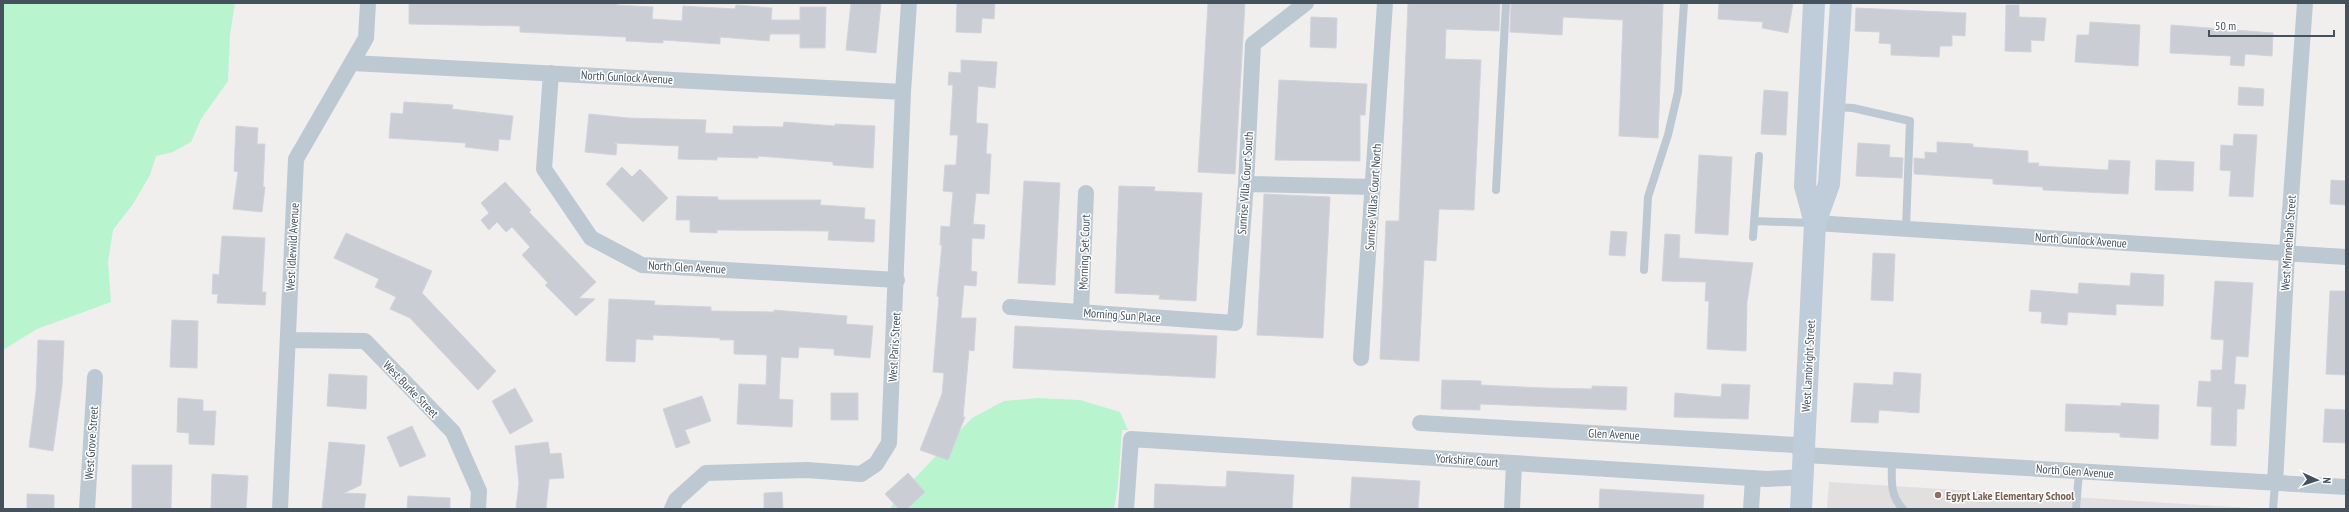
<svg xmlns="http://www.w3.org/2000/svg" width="2349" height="512" font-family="'PT Sans Narrow',sans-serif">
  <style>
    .education { fill: #e2dfe0 }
    .green { fill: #b8f4cd }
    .building { fill: #cacdd4; stroke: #d2d4db }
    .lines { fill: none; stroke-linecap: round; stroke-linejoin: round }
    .lane { stroke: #bdc9d2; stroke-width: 8 }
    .street { stroke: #bdc9d2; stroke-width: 16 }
    .secondary { stroke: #bfccd9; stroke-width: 22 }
    .education-dot { fill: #8d6e63; stroke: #fff; stroke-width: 1.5 }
    .labels { text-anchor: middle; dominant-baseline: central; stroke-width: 3; stroke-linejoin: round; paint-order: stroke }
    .street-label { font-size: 12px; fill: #44525e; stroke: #fff }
    .education-label { font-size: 12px; font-weight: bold; fill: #785e54; stroke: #fff; text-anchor: start }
  </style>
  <rect width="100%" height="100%" fill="#f1eeee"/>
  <path class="education" d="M1829 482 2265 509H1827Z"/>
  <path class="green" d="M3 3H235L230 35 228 81 201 119 191 142 173 152 156 156 150 175 133 204 113 230 108 262 111 302 37 329 3 350Z
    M1038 398 1080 400 1120 412 1128 430H1122L1118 484 1114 509H890L897 497 972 418 1004 401Z"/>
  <path class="building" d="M409 3H617V5L653 7 652 19 682 21 683 6 735 9 736 5 772 8 771 20H800V7H826L825 48H800V34H770L769 41 720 37V44L663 40V43L626 41V37L520 32V26L409 24Z
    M851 3H881L876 53 846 50Z
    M957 3H995L994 19 982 18 981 33 956 32Z
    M1208 3H1245L1235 174 1198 172Z
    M1408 3H1500L1499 31 1446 29 1445 59 1481 60 1474 210 1439 209 1436 261 1424 260 1419 361 1380 359 1386 221H1399Z
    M1511 3 1663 4 1658 138 1619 136 1623 20 1563 17 1562 35 1510 32Z
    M1719 3H1793L1788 33 1762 28 1763 22 1718 19Z
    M2006 5H2019V17L2046 18 2044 41 2031 40V52L2005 51Z
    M1856 8 1966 13 1965 36 1952 35V46H1940L1939 57 1891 55V44L1879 43 1880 32 1855 31Z
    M1311 17 1337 18 1336 48 1310 47Z
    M2090 22 2140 25 2138 66 2075 62 2077 35H2089Z
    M2171 25 2273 33 2272 56 2245 54 2244 66 2230 65 2231 56 2170 53Z
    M961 60 997 62 995 88 978 86 976 123 988 124 986 154H991L989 194 976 193 973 224 985 225 984 239 972 238 971 271 977 272 976 286 964 285 961 318H976L974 351 969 350 963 417H965L948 460 920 450 942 394 944 373 933 372 939 297 937 296 942 245H940L941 226 950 227 953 192 943 191 945 165H956L958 135H950L953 85H948L949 72 961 73Z
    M1279 80 1367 84 1365 115H1360V161L1275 160Z
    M2239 87 2264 89 2263 106 2238 105Z
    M1764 90 1788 92 1786 135 1761 134Z
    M404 102 453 105 452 109 513 116 510 140 499 139 498 151 465 147 466 143 389 138 391 113 403 114Z
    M589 114 628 118 706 120 705 133 733 134V126L783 127 784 122 835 126V124L875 126 873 168 833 165V162L758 156V158L717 157V160L678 159 679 146 614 143 617 145 616 155 585 152Z
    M236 126 258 128 257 144H265L263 187H265L262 212 233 209 238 172 234 171Z
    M2234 134 2257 135 2253 197 2229 196 2231 171 2220 170 2221 145 2233 146Z
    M1937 142 1973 144V147L2028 151V163H2039L2038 166 2108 170 2109 160 2130 161 2128 194 2043 190V187L1993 184V179L1914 174V158L1925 159V152L1937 153Z
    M1858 143 1890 145 1889 157 1903 158 1902 178 1856 176Z
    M1699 155 1732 157 1728 235 1695 233Z
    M2156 160 2194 162 2193 191 2155 190Z
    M622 167 632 177 640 169 668 198 643 222 606 184Z
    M2331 180 2346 181V205L2330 204Z
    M1024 181 1060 183 1055 285 1018 283Z
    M505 182 531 210 529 212 596 282 579 298 595 299 576 316 545 285 548 283 522 255 530 247 512 227 506 232 497 222 489 230 481 220 489 213 481 203Z
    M1119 186 1155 187 1154 191 1202 193 1196 301 1159 299 1160 295 1115 293Z
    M1264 194 1330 197 1323 338 1257 335Z
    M677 196 718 197V200H821L820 205 865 208 864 219 875 220 874 242 828 240 829 231 717 230V233L690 232V220H676Z
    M1611 231 1627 232 1625 256 1609 255Z
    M346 233 432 271 422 293 496 371 478 390 410 318 390 309 396 297 375 287 379 279 334 258Z
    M1665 234 1680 235 1679 258 1753 263 1747 302 1746 351 1707 349 1709 301H1705L1706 282 1662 281Z
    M222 236 265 238 262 292H266L265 305 217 303 218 294H212L213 274 219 275Z
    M1873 253 1895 254 1893 301 1871 300Z
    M2131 273 2164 275 2163 306 2116 304V315L2068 312 2067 325 2041 323 2042 312 2029 311 2031 290 2078 294 2079 283 2130 286Z
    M2215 281 2253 283 2248 357 2236 356 2234 384 2246 385 2244 409H2237L2236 446 2211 445 2212 407 2197 406 2199 381 2211 382V370H2222L2224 340 2211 339Z
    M2330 291H2346V375L2326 374Z
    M609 299 655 301 654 305 711 307V311L774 312V310L847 316 846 324 873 326 870 358 834 355V349L799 347 798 358 781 357 779 399 793 400 792 427 737 424 739 384 766 385 767 355 734 354V340H720V338L653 335V340L636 339 635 362 606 361Z
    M172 320 198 321 197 368 170 367Z
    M1015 326 1217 336 1215 378 1013 368Z
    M38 340 64 341 62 386 53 451 29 447 36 392Z
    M1894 372 1921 374 1919 413 1879 410 1878 423 1851 422 1854 383 1893 385Z
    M329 374 367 376 366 409 327 406Z
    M1442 380 1481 381V385L1544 388 1592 389V386L1627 387 1626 410 1480 404V410L1441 409Z
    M1722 384 1750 385 1748 419 1674 417 1675 393 1721 397Z
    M515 388 533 421 510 434 492 401Z
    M831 393H858V420H831Z
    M702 396 711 421 685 430 690 443 676 448 663 409Z
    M178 398 203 400V411H216L214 445 189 444V433L177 432Z
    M2121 403 2159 405 2158 439 2120 437V433L2065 431 2066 404 2121 406Z
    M2325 409 2346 410V443L2323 442Z
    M412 426 426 456 400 467 387 437Z
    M329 442 365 445 361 485 344 493 366 494 364 509H322Z
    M548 442 550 454 561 453 564 478 549 479 546 509H516L519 483 515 446Z
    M132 465H172L171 509H132Z
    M1227 471 1294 475 1292 509H1154L1155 484 1226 487Z
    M908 473 925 492 907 509H899L885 494Z
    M212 474 248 476 246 509H211Z
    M1352 477 1420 481 1418 509H1350Z
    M1600 489 1704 495 1703 509H1599Z
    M782 492 783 509H764V493Z
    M27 494 54 495V509H27Z
    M408 496 450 498V509H407Z"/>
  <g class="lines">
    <path class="lane" d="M1834 107 1853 108 1910 121 1906 228
      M1496 190 1506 3
      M1754 221 1813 223
      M1753 237 1759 156
      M1644 270 1648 197 1668 135 1678 92 1684 3
      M1892 460C1892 479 1889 495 1903 509
      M2076 509 2079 472
      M2273 509 2275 484"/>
    <path class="street" d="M352 63 903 92
      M551 73 544 169 591 238 642 265 897 280
      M1246 184 1373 187
      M1815 223 2346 257
      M1010 307 1235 323 1246 184 1253 44 1306 3
      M1081 312 1086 193
      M288 340 365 341 453 432 479 491 478 509
      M1361 358 1385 3
      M1420 423 1795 445 1805 455 2346 487
      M2275 484 2287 253 2305 3
      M87 509 95 377
      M280 509 296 159 366 38 368 3
      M672 509 676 500 706 473 807 470 861 474 876 464 889 443 903 92 909 3
      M1126 509 1131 439 1767 479 1803 477
      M1512 509 1514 463
      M1751 509 1753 478"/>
    <path class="secondary" d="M1814 3 1805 186 1815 223
      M1801 509 1815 223 1829 184 1841 3"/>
  </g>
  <circle class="education-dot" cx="1938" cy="495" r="4"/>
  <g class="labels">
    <g class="street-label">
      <text transform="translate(627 77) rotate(3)">North Gunlock Avenue</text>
      <text transform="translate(1245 183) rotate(-86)">Sunrise Villa Court South</text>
      <text transform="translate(1373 197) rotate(-86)">Sunrise Villas Court North</text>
      <text transform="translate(2081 240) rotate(4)">North Gunlock Avenue</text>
      <text transform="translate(2288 243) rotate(-86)">West Minnehaha Street</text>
      <text transform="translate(292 247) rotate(-87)">West Idlewild Avenue</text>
      <text transform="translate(1084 252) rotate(-88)">Morning Set Court</text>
      <text transform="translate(687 267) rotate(3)">North Glen Avenue</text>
      <text transform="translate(1122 315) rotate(4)">Morning Sun Place</text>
      <text transform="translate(894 347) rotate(-87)">West Paris Street</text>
      <text transform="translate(1808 366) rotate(-87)">West Lambright Street</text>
      <text transform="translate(411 389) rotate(46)">West Burke Street</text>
      <text transform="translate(1614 434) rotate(3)">Glen Avenue</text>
      <text transform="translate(91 443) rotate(-86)">West Grove Street</text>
      <text transform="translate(1467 460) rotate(4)">Yorkshire Court</text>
      <text transform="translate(2075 471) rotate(4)">North Glen Avenue</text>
    </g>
    <g class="education-label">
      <text x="1946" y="495">Egypt Lake Elementary School</text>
    </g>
  </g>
  <rect width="2349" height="512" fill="none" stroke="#44525e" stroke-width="8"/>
  <g transform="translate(2317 480) rotate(93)" stroke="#ffffff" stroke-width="3" paint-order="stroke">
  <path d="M0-3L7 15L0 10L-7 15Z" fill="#44525e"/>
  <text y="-6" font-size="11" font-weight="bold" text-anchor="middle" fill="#44525e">N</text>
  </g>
  <path d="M2209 30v6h125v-6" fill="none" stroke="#44525e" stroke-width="2"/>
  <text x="2215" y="30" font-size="12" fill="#44525e" stroke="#ffffff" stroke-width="3" paint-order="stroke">50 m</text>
</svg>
